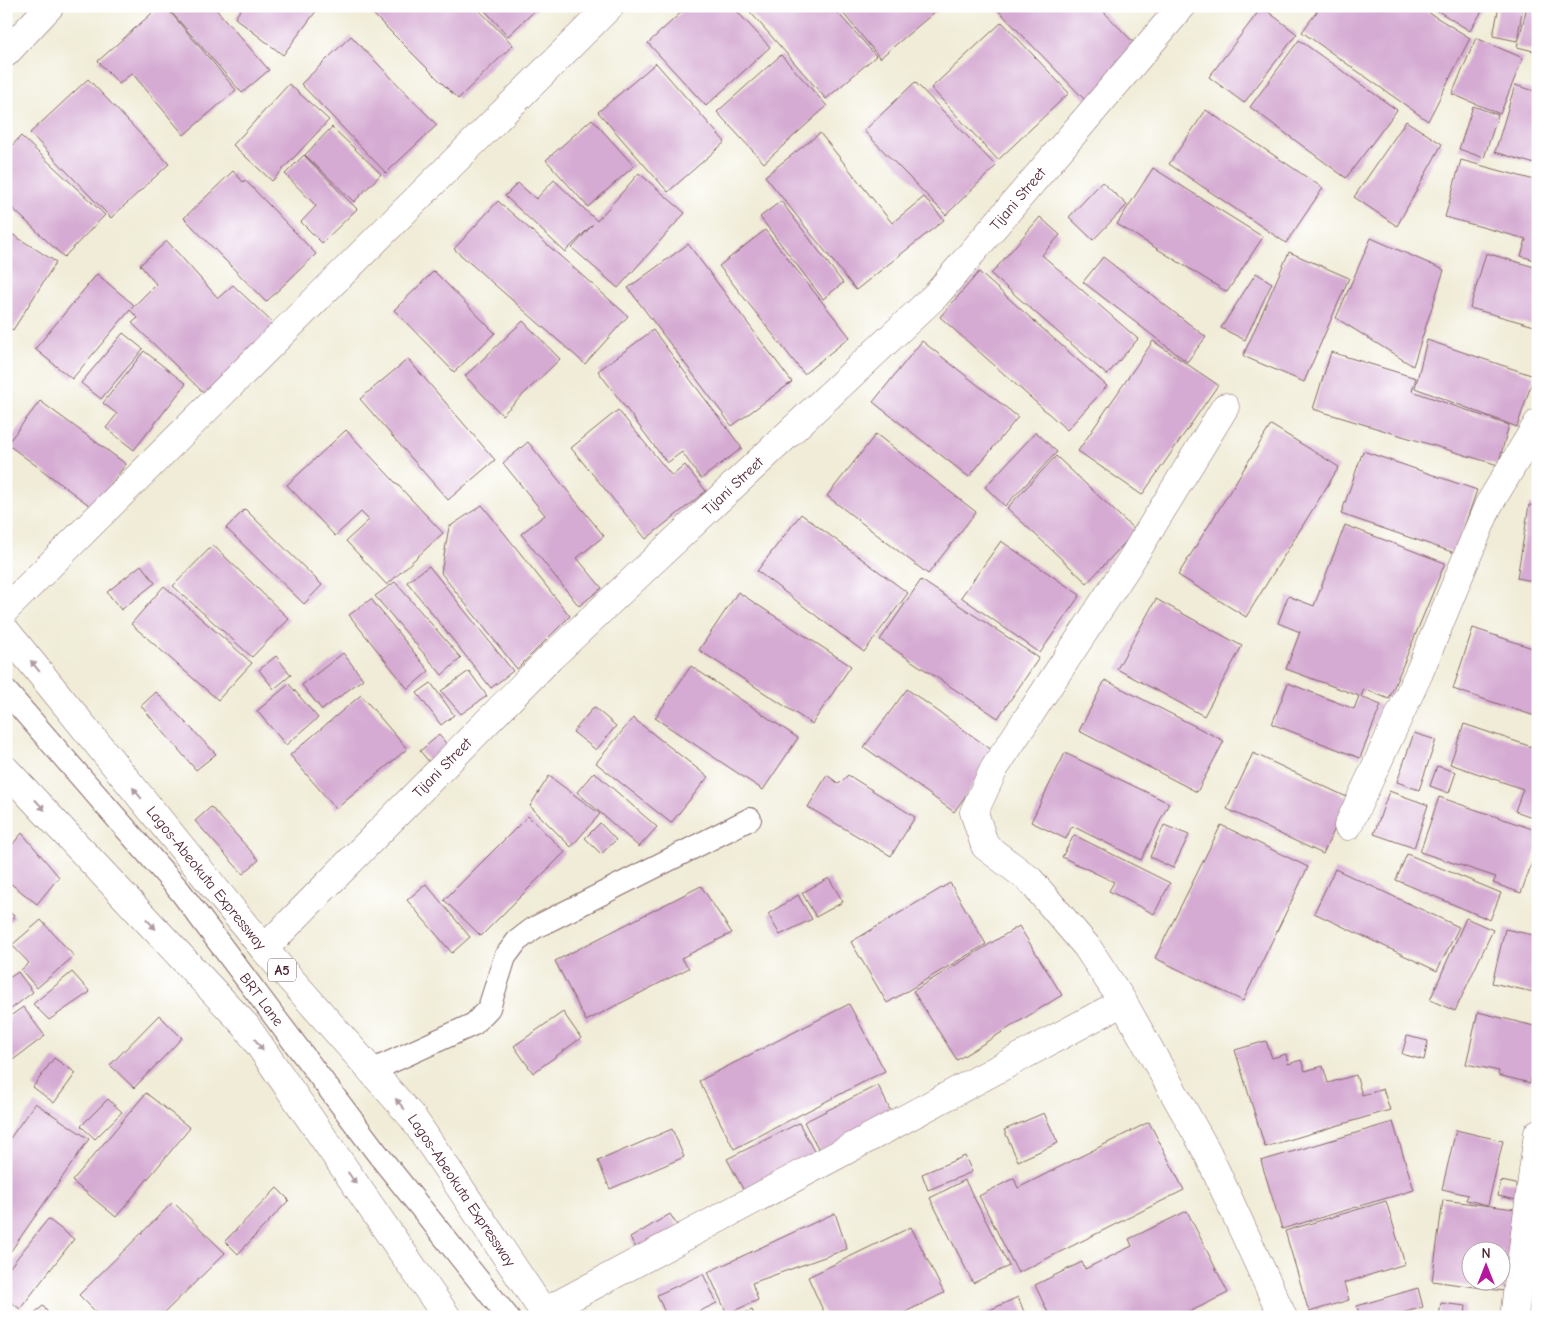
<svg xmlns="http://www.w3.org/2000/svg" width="1544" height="1323" font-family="'Comic Neue',sans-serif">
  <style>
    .building { fill: #d5abd3; fill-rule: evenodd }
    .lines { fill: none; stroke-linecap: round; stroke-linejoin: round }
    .lane-casing { stroke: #846767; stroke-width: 24 }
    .street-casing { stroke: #846767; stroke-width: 29 }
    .highway-casing { stroke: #846767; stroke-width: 29 }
    .lane { stroke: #fff; stroke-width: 22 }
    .street { stroke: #fff; stroke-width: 28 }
    .highway { stroke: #fff; stroke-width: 28 }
    .oneway { fill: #ae9aa0 }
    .labels { text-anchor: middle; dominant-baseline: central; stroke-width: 4.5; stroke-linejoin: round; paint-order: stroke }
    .shield { fill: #fff; stroke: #80626b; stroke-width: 1 }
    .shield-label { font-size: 14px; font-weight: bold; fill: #4a1f2b }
    .street-label { font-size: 15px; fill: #4a1f2b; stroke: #fff }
  </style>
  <rect width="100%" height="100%" fill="#fff"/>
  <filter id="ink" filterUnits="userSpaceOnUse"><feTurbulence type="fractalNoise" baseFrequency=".02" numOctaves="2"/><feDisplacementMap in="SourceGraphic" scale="10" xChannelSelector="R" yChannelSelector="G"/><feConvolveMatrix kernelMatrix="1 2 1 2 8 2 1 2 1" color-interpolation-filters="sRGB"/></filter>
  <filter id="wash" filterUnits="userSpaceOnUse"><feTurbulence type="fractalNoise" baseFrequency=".0096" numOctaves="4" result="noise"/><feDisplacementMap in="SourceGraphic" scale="20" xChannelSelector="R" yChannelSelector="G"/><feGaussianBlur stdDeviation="1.12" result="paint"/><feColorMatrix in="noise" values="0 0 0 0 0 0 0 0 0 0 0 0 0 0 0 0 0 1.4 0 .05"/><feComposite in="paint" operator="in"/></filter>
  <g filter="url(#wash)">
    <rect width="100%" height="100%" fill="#f0ecd7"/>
    <g id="blocks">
      <path class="building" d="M6 6H14L6 16Z
        M160 6H165L236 90 184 135 132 73 119 84 98 61Z
        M166 6H213L269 70 242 93Z
        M243 6H320L283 55 235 18Z
        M365 6H475L513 45 458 99Z
        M481 6H540L508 36Z
        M688 6H732L770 47 706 106 648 43Z
        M745 6H832L876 56 826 99Z
        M837 6H942L880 58Z
        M994 6H1098L1140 49 1087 102Z
        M1321 6H1418L1470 38 1428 121 1302 32Z
        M1430 6H1485L1470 31Z
        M1499 6H1523L1517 41 1493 36Z
        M1527 6H1538V52L1517 47Z
        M1262 7 1297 34 1244 103 1209 77Z
        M1002 22 1069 93 998 160 931 88Z
        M351 36 437 125 386 173 301 84Z
        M1476 38 1523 58 1500 114 1452 94Z
        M1299 40 1397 110 1346 178 1250 107Z
        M781 55 827 106 764 163 717 112Z
        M656 63 725 142 668 192 598 112Z
        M88 79 169 164 111 218 30 133Z
        M915 82 996 166 946 215 864 131Z
        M289 84 329 120 272 181 233 145Z
        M1515 85 1538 92V165L1495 152Z
        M1473 106 1498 115 1484 158 1459 149Z
        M1206 110 1323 188 1286 243 1169 164Z
        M592 119 634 166 588 207 546 160Z
        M1406 121 1442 144 1397 226 1354 197Z
        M332 127 381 174 354 202 305 155Z
        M820 133 892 223 924 197 944 220 856 290 765 176Z
        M21 136 105 215 64 257 6 202V152Z
        M304 155 357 209 322 243 301 222 316 206 285 174Z
        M1461 160 1538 181V261L1521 256 1526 239 1445 217Z
        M1153 168 1263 237 1227 292 1117 224Z
        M233 171 243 182 245 180 316 254 266 302 184 218Z
        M639 173 685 213 618 288 572 248 593 224 565 252 505 196 518 183 536 199 554 180 597 221Z
        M1102 182 1127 205 1093 240 1069 217Z
        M498 201 628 316 585 364 454 249Z
        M781 201 843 283 823 299 760 217Z
        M1040 217 1060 235 1042 255 1138 339 1107 375 991 274Z
        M765 230 850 337 804 374 719 266Z
        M12 234 56 262 13 330 6 326V243Z
        M1371 238 1444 270 1413 366 1336 318Z
        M167 241 218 298 233 285 278 328 210 399 132 323 138 318 130 310 72 379 35 349 97 274 134 305 131 309 156 284 140 265Z
        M688 244 792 382 732 426 628 288Z
        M1289 252 1349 278 1304 382 1243 356Z
        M1486 253 1538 268V327L1470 308Z
        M1103 257 1206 337 1187 362 1083 282Z
        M434 271 495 333 454 372 394 310Z
        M979 272 1107 386 1067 430 940 317Z
        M1256 273 1272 283 1245 340 1221 328Z
        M523 321 560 359 502 415 465 376Z
        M653 330 742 448 701 479 682 452 667 463 598 371Z
        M123 333 143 349 101 399 81 383Z
        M1427 340 1534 376 1517 427 1415 388Z
        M922 341 1018 417 969 477 873 402Z
        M1153 341 1218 385 1142 495 1078 451Z
        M144 351 186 384 134 450 106 428 117 414 103 403Z
        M1331 352 1416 378 1412 391 1509 425 1498 465 1313 409Z
        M408 359 495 460 448 500 360 399Z
        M40 401 126 464 93 508 7 444Z
        M618 410 672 476 685 465 706 491 646 539 571 448Z
        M1271 425 1339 467 1246 617 1178 575Z
        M346 430 443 533 387 585 346 541 369 520 361 512 335 536 287 485Z
        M1036 432 1057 452 1005 506 985 487Z
        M876 434 976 512 928 574 827 496Z
        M528 442 604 536 577 558 602 588 579 606 521 534 545 515 503 463Z
        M1363 451 1477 490 1455 553 1341 514Z
        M1056 456 1136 531 1087 583 1007 508Z
        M482 505 570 616 517 669 441 573 449 527Z
        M1529 505 1538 506V582L1517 578Z
        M245 509 322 585 304 604 226 528Z
        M801 514 908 593 864 652 757 571Z
        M1345 525 1445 563 1389 699 1364 689 1361 697 1381 705 1360 758 1272 724 1288 683 1354 709 1359 696 1286 669 1300 632 1278 623 1288 596 1314 606Z
        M1001 541 1080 595 1040 653 961 597Z
        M213 545 289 619 252 657 173 586Z
        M141 565 155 583 121 610 107 592Z
        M429 566 513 671 491 688 407 582Z
        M921 580 1039 658 998 718 880 640Z
        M395 582 461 658 442 675 375 596Z
        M164 586 252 663 218 700 131 624Z
        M738 592 851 666 812 724 699 650Z
        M371 599 429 671 408 689 349 615Z
        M1156 599 1242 646 1204 716 1117 669Z
        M1473 628 1538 650V717L1453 689Z
        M343 653 363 679 322 710 302 685Z
        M276 656 291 675 274 689 259 670Z
        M691 666 798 738 763 790 655 718Z
        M469 671 487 696 461 714 441 691Z
        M1105 680 1224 741 1197 792 1079 731Z
        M431 683 454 715 441 725 417 693Z
        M289 684 318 718 286 745 257 711Z
        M907 689 996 753 954 812 864 747Z
        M156 692 216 754 196 770 141 706Z
        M361 695 407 749 336 809 290 755Z
        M594 707 616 726 596 750 573 732Z
        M633 718 708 777 671 823 596 763Z
        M1464 724 1538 749V819L1515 811 1523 789 1450 764Z
        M1414 733 1436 740 1419 790 1397 782Z
        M439 735 450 748 431 764 420 751Z
        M1065 753 1169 803 1141 860 1072 826 1066 839 1031 822Z
        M1253 753 1349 798 1323 854 1227 809Z
        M1437 766 1456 772 1449 793 1430 786Z
        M594 772 657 827 639 847 577 792Z
        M827 775 839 784 848 775 915 817 891 856 808 807Z
        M549 776 600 814 571 847 530 806Z
        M1389 791 1428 805 1414 848 1374 834Z
        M1439 797 1538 831V846L1521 893 1493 883 1496 877 1420 852Z
        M211 807 259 860 243 874 195 821Z
        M528 816 565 852 481 936 444 900Z
        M600 823 616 840 601 854 585 838Z
        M1164 825 1189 835 1173 868 1150 857Z
        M1221 825 1308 867 1243 1001 1155 958Z
        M22 833 59 877 37 904 6 880V852Z
        M1074 835 1170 883 1154 914 1109 891 1114 882 1062 857Z
        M1407 854 1501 893 1490 920 1396 880Z
        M1335 869 1459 927 1437 971 1314 913Z
        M829 878 843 902 816 917 802 893Z
        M950 883 986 944 887 1003 851 942Z
        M426 884 470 937 452 953 407 900Z
        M701 886 732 933 681 958 689 968 586 1021 555 961Z
        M798 895 812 919 780 935 768 914Z
        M6 908 15 917 6 926Z
        M1466 918 1493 930 1455 1011 1430 1000Z
        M41 920 74 956 37 988 21 970 29 963 12 945Z
        M1019 926 1062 995 957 1060 913 991Z
        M1505 929 1538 936V993L1492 983Z
        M18 972 33 992 6 1013V980Z
        M72 972 90 992 49 1020 33 1004Z
        M849 1004 885 1071 734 1149 699 1081Z
        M23 1007 45 1036 6 1065V1019Z
        M563 1012 581 1038 533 1073 514 1046Z
        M1478 1012 1538 1027V1052L1530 1083 1498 1075 1499 1071 1466 1064Z
        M159 1015 182 1038 134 1088 110 1065Z
        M1407 1036 1428 1041 1424 1060 1402 1054Z
        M1266 1041 1272 1058 1286 1054 1288 1064 1301 1060 1305 1071 1323 1066 1328 1083 1356 1075 1362 1095 1383 1089 1390 1110 1265 1147 1235 1050Z
        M54 1058 76 1073 54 1103 33 1087Z
        M878 1085 893 1116 820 1152 804 1122Z
        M146 1093 190 1128 116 1217 72 1181Z
        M108 1099 122 1112 95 1139 81 1126Z
        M35 1103 89 1139 6 1258V1144Z
        M1044 1113 1058 1143 1018 1161 1004 1130Z
        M1149 1122 1184 1190 1018 1273 979 1196 1014 1178 1018 1188Z
        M1393 1122 1414 1190 1282 1229 1261 1161Z
        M799 1123 816 1155 744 1191 727 1159Z
        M672 1129 684 1157 610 1189 598 1161Z
        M1456 1130 1503 1141 1488 1205 1466 1200 1468 1195 1442 1189Z
        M965 1156 972 1172 928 1190 922 1174Z
        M965 1180 1009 1266 973 1283 930 1198Z
        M1501 1181 1521 1185 1517 1200 1498 1196Z
        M277 1188 289 1200 238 1254 225 1241Z
        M1443 1200 1515 1209 1504 1291 1432 1281ZM1472 1250H1502V1280H1472Z
        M1386 1201 1405 1264 1344 1283 1349 1300 1309 1312 1285 1231Z
        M173 1202 225 1253 160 1317H101L79 1295Z
        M1187 1211 1228 1293 1179 1317H1050L1035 1285 1082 1262 1085 1269 1132 1246 1129 1239Z
        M835 1213 847 1249 752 1283 758 1300 727 1314 708 1272Z
        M670 1214 680 1230 640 1254 630 1238Z
        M48 1219 74 1239 20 1309 6 1298V1272Z
        M911 1227 944 1293 895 1317H826L808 1277Z
        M703 1274 717 1303 687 1317H667L657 1295Z
        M1418 1288 1423 1307 1389 1317H1360L1357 1306Z
        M1018 1297 1026 1317H975Z
        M1441 1303 1466 1306 1465 1317H1439Z
        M43 1306 51 1317H29Z
        M752 1310 755 1317H735Z"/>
    </g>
  </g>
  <g filter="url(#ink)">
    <use href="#blocks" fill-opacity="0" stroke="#846767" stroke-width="1"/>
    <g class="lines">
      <defs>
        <g id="lane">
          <path id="s1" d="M6 691 180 891 377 1153 508 1317"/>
          <path d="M371 1071 474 1024 489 1008 505 957 517 941 534 928 750 819"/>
        </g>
        <g id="street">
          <path d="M6 53 50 6"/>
          <path d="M1225 407 1128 565 994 769 974 812 985 846 1030 880 1087 947 1123 1002 1207 1152 1283 1317"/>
          <path d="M6 609 610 6"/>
          <path d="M1348 826 1419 673 1488 506 1538 423"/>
          <path id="s2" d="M264 949 550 658 936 295 1182 6"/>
          <path d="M544 1312 1123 1002"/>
          <path d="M1514 1317 1538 1133"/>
        </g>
        <g id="highway">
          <path id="s3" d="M6 631 264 949 413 1118 547 1317"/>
          <path d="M6 770 246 1026 447 1317"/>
        </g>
      </defs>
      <use href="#lane" class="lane-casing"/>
      <use href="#street" class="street-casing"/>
      <use href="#highway" class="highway-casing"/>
      <use href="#lane" class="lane"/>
      <use href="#street" class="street"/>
      <use href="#highway" class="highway"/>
    </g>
    <defs><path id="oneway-solid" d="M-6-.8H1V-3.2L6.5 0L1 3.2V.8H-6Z" transform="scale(1.25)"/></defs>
    <g class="oneway">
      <use href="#oneway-solid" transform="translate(35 666) rotate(-129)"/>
      <use href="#oneway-solid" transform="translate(137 793) rotate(-129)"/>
      <use href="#oneway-solid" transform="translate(40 805) rotate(47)"/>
      <use href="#oneway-solid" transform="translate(151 924) rotate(47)"/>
      <use href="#oneway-solid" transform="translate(259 1045) rotate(55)"/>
      <use href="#oneway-solid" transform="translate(400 1104) rotate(-131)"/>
      <use href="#oneway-solid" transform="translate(352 1178) rotate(55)"/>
    </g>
  </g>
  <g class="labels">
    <rect class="shield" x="268" y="958.5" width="28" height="23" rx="4"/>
    <g class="shield-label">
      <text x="282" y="970">A5</text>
    </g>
    <g class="street-label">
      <text stroke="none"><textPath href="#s2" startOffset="1064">Tijani Street</textPath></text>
      <text stroke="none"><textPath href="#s2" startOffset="659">Tijani Street</textPath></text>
      <text stroke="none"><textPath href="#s2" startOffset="254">Tijani Street</textPath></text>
      <text stroke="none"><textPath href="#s3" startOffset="318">Lagos-Abeokuta Expressway</textPath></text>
      <text stroke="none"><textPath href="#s1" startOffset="401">BRT Lane</textPath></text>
      <text stroke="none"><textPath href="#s3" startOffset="722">Lagos-Abeokuta Expressway</textPath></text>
    </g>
  </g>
  <rect width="1544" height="1323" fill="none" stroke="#fff" stroke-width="25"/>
  <g transform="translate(1486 1266)"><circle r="24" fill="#ffffff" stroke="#b7a5aa"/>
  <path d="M0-4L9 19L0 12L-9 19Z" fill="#b5179e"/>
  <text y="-8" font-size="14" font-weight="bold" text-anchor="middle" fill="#4a1f2b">N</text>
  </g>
</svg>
